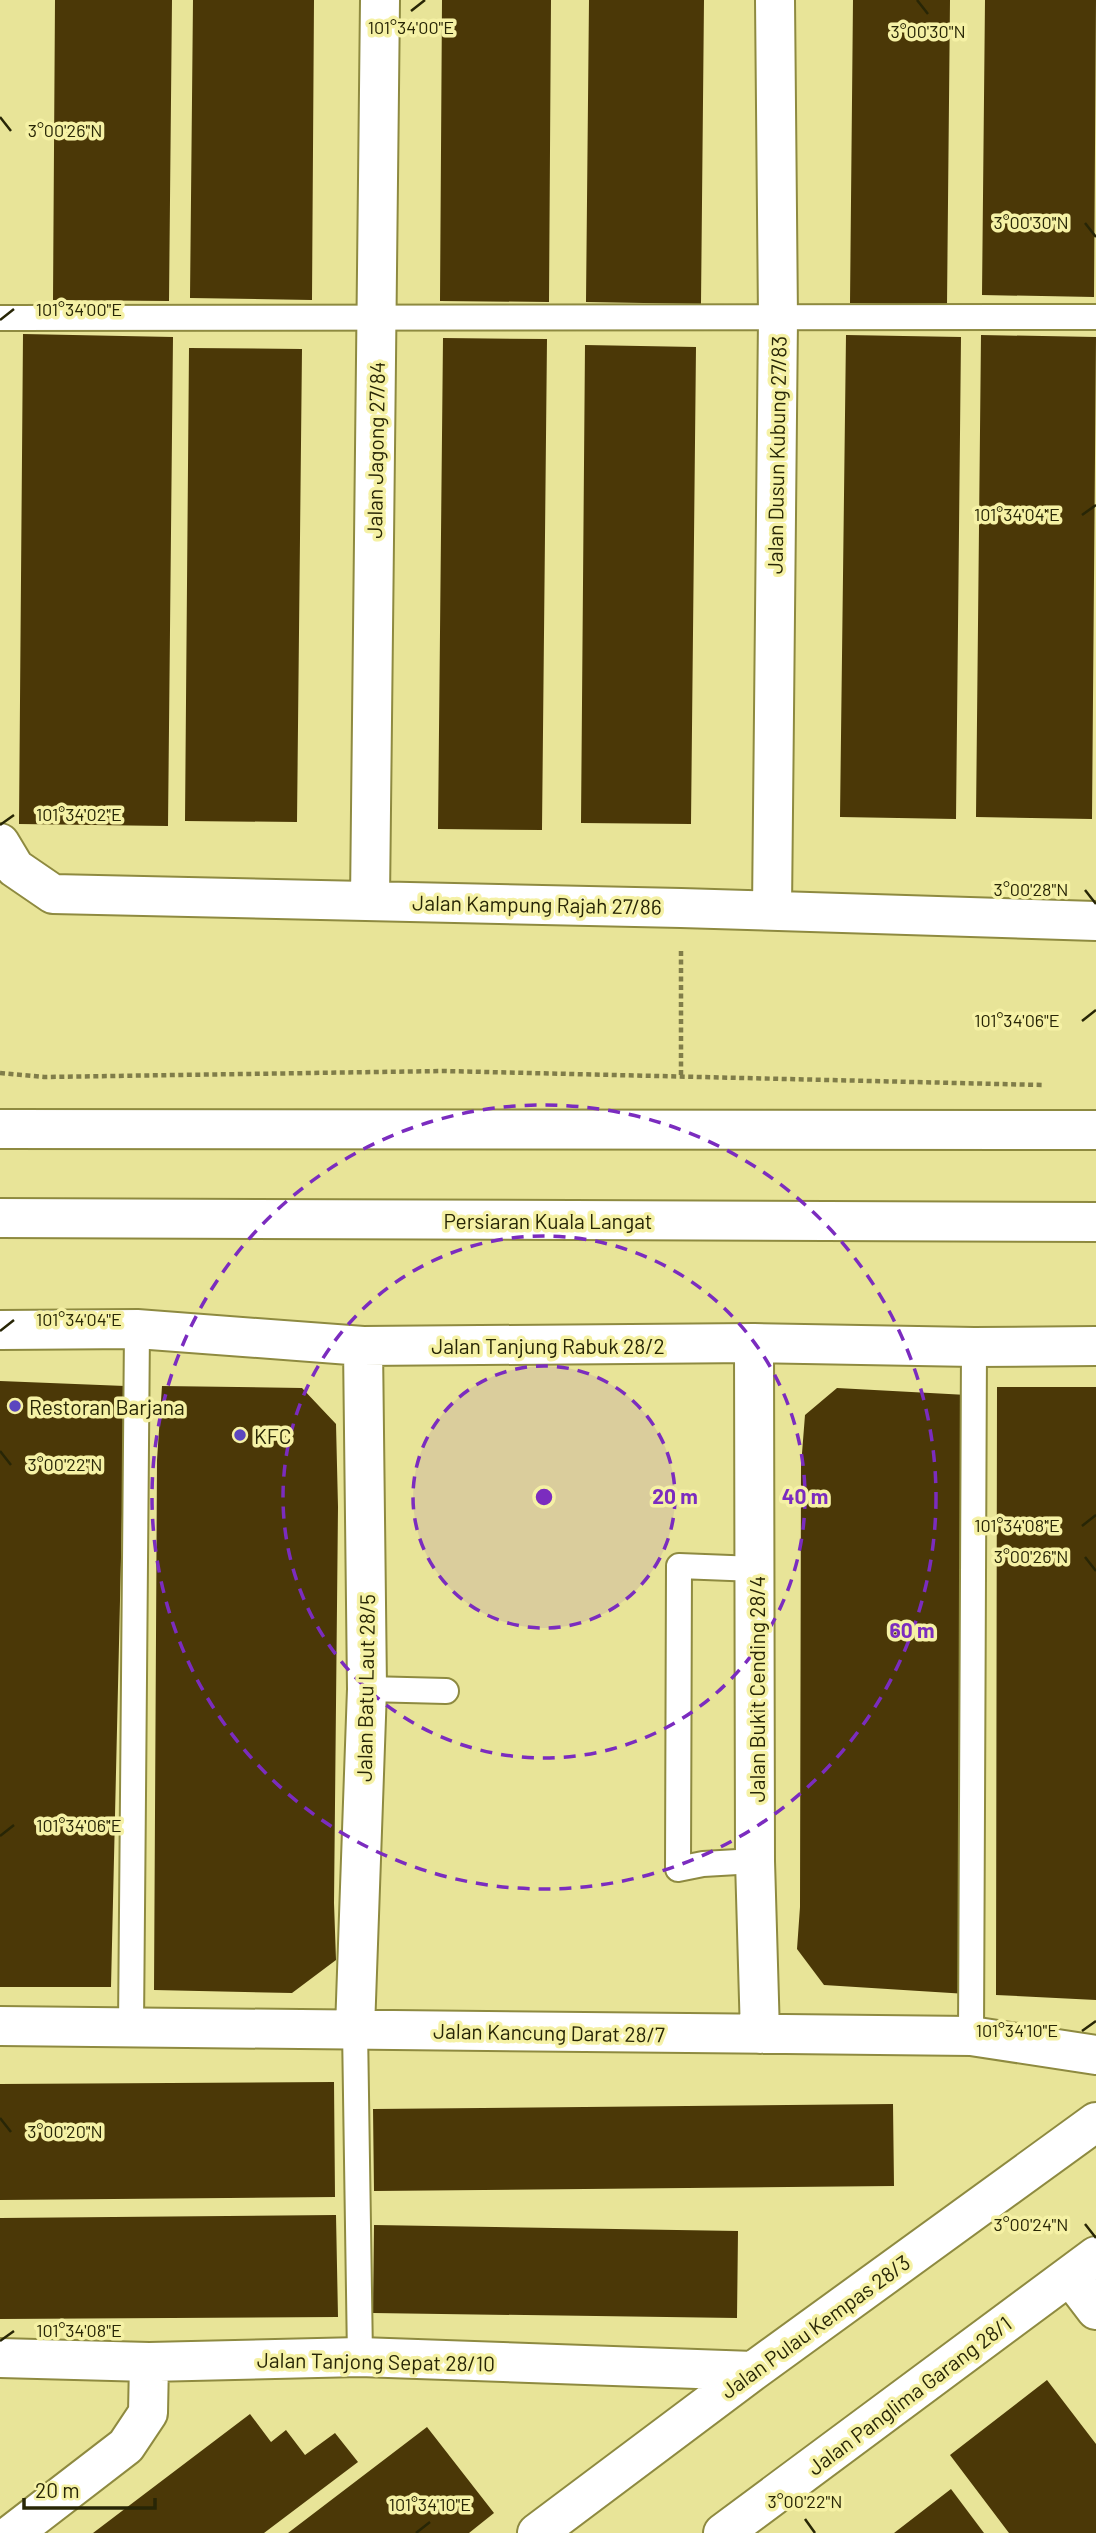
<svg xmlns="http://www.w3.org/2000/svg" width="1096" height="2533" font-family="Barlow,sans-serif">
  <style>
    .building { fill: #4b3807 }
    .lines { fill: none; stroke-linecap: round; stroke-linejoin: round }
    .lane-casing { stroke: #8e8a40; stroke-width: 28 }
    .street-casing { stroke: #8e8a40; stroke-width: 42 }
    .primary-casing { stroke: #8e8a40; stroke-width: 42 }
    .path { stroke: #807d49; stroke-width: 4.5; stroke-dasharray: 5 3.5; stroke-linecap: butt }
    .lane { stroke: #fff; stroke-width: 24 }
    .street { stroke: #fff; stroke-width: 38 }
    .primary { stroke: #fff; stroke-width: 38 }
    .ticks { fill: none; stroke: #282606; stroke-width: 2.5 }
    .ring { fill: none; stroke: #7b2cbf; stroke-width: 3.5; stroke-dasharray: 12 9 }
    .poi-dot { fill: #5b46bf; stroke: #f5f1a5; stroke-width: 2.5 }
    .labels { text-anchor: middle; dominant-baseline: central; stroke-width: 7; stroke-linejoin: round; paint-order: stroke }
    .street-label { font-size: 21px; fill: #282606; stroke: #f5f1a5 }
    .poi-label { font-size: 21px; fill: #282606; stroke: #f5f1a5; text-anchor: start }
    .ticks-label { font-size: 18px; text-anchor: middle; fill: #282606; stroke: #f5f1a5; stroke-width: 7; stroke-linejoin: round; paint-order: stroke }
    .centre { fill: #7b2cbf; stroke: #f5f1a5; stroke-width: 3.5 }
    .ring-label { font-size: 21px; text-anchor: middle; font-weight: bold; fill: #7b2cbf; stroke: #f5f1a5; stroke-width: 7; stroke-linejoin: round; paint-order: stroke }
  </style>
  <rect width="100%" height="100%" fill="#e8e498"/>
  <path class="building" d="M55 0H172L169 301 53 300Z
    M193 0H314L312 300 190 298Z
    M442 0H551L549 302 440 301Z
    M589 0H704L701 304 586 302Z
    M853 0H950L947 305 850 303Z
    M985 0H1096L1094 297 982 295Z
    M23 334 173 337 168 826 19 824Z
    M846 335 961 337 956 819 840 817Z
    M981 335 1096 337 1092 819 976 817Z
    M443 338 547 339 542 830 438 829Z
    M585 345 696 347 691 824 581 823Z
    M189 348 302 349 297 822 185 821Z
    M0 1381 125 1386 111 1987H0Z
    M162 1386 302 1388 336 1424 338 1507 334 1903 336 1960 292 1993 154 1990 157 1460Z
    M997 1387H1096V2000L996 1995Z
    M837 1388 967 1395V1994L824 1985 797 1949 800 1907 801 1466 805 1415Z
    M334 2082 335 2197 0 2200V2084Z
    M893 2104 894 2186 374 2191 373 2109Z
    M336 2215 338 2317 0 2319V2218Z
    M374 2225 738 2231 737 2318 373 2313Z
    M1047 2380 1096 2444V2533H1009L950 2455Z
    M250 2414 271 2442 286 2430 305 2455 335 2433 358 2462 264 2533H93Z
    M427 2427 494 2513 469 2533H288Z
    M951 2489 984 2533H894Z"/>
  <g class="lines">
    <defs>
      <path id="lane" d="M0 318 1096 317
        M367 1689 446 1691
        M755 1861 703 1864 678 1869 679 1566 756 1569
        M131 2027 137 1329
        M355 2029 360 2357
        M971 2036 974 1347"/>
      <path id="street" d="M0 843 15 868 53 894 681 908 1096 921
        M370 900 380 0
        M772 910 778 318 775 0
        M0 1330 137 1329 363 1346 754 1343 974 1347 1096 1346
        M754 1343 755 1861 760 2034
        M0 2026 971 2036 1096 2055
        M355 2029 367 1689 363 1346
        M1070 2276 1096 2310
        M0 2358 149 2362 360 2357 753 2371
        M13 2533 126 2446 148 2413 149 2362
        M537 2533 753 2371 1096 2122
        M723 2533 1096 2256"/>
      <path id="primary" d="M0 1129 1096 1130
        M0 1218 1096 1222"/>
    </defs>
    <use href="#lane" class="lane-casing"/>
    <use href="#street" class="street-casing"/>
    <use href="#primary" class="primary-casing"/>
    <path class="path" d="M0 1073 44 1077 444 1071 1042 1085
      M681 1075V951"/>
    <use href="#lane" class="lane"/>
    <use href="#street" class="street"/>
    <use href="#primary" class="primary"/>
  </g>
  <path class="ticks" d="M917 0 928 14M411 11 425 0M0 117 11 131M1085 223 1096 237M0 320 14 309M1082 515 1096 505M0 825 14 815M1085 890 1096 904M1082 1021 1096 1010M0 1331 14 1320M0 1451 11 1465M1082 1526 1096 1515M1085 1557 1096 1571M0 1836 14 1825M1082 2031 1096 2021M0 2118 11 2132M1085 2224 1096 2238M0 2341 14 2331M805 2519 815 2533M416 2533 430 2522"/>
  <circle cx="544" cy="1497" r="131" fill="#7b2cbf" fill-opacity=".12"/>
  <g class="ring">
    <circle cx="544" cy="1497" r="131"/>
    <circle cx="544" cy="1497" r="261"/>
    <circle cx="544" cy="1497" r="392"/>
  </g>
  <g class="poi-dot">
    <circle cx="15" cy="1406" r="7"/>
    <circle cx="240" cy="1435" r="7"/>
  </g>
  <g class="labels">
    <g class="street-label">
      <text transform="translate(375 450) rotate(-89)">Jalan Jagong 27/84</text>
      <text transform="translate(776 455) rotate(-89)">Jalan Dusun Kubung 27/83</text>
      <text transform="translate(537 904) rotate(1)">Jalan Kampung Rajah 27/86</text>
      <text x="548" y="1220">Persiaran Kuala Langat</text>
      <text x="548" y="1345">Jalan Tanjung Rabuk 28/2</text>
      <text transform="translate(365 1688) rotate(-89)">Jalan Batu Laut 28/5</text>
      <text transform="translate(756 1689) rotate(-90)">Jalan Bukit Cending 28/4</text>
      <text transform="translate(549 2032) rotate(1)">Jalan Kancung Darat 28/7</text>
      <text transform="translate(815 2326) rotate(-36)">Jalan Pulau Kempas 28/3</text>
      <text transform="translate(376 2361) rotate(1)">Jalan Tanjong Sepat 28/10</text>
      <text transform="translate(909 2395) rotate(-37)">Jalan Panglima Garang 28/1</text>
    </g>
    <g class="poi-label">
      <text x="29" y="1406">Restoran Barjana</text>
      <text x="254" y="1435">KFC</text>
    </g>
  </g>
  <g class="ticks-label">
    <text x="411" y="34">101°34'00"E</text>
    <text x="928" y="38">3°00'30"N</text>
    <text x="65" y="137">3°00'26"N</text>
    <text x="1031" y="229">3°00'30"N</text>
    <text x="79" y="316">101°34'00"E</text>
    <text x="1017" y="521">101°34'04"E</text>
    <text x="79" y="821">101°34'02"E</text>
    <text x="1031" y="896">3°00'28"N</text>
    <text x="1017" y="1027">101°34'06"E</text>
    <text x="79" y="1326">101°34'04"E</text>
    <text x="65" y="1471">3°00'22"N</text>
    <text x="1017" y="1532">101°34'08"E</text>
    <text x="1031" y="1563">3°00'26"N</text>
    <text x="79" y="1832">101°34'06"E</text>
    <text x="1017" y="2037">101°34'10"E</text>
    <text x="65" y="2138">3°00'20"N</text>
    <text x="1031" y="2231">3°00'24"N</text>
    <text x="79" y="2337">101°34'08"E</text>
    <text x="805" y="2508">3°00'22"N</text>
    <text x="430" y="2511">101°34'10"E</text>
  </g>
  <circle cx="544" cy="1497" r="10" class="centre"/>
  <g class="ring-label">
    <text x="675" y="1504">20 m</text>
    <text x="805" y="1504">40 m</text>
    <text x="912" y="1638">60 m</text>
  </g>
  <path d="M24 2498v10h131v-10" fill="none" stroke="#282606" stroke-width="3.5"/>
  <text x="35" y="2498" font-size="21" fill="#282606" stroke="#f5f1a5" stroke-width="5" paint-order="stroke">20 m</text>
</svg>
